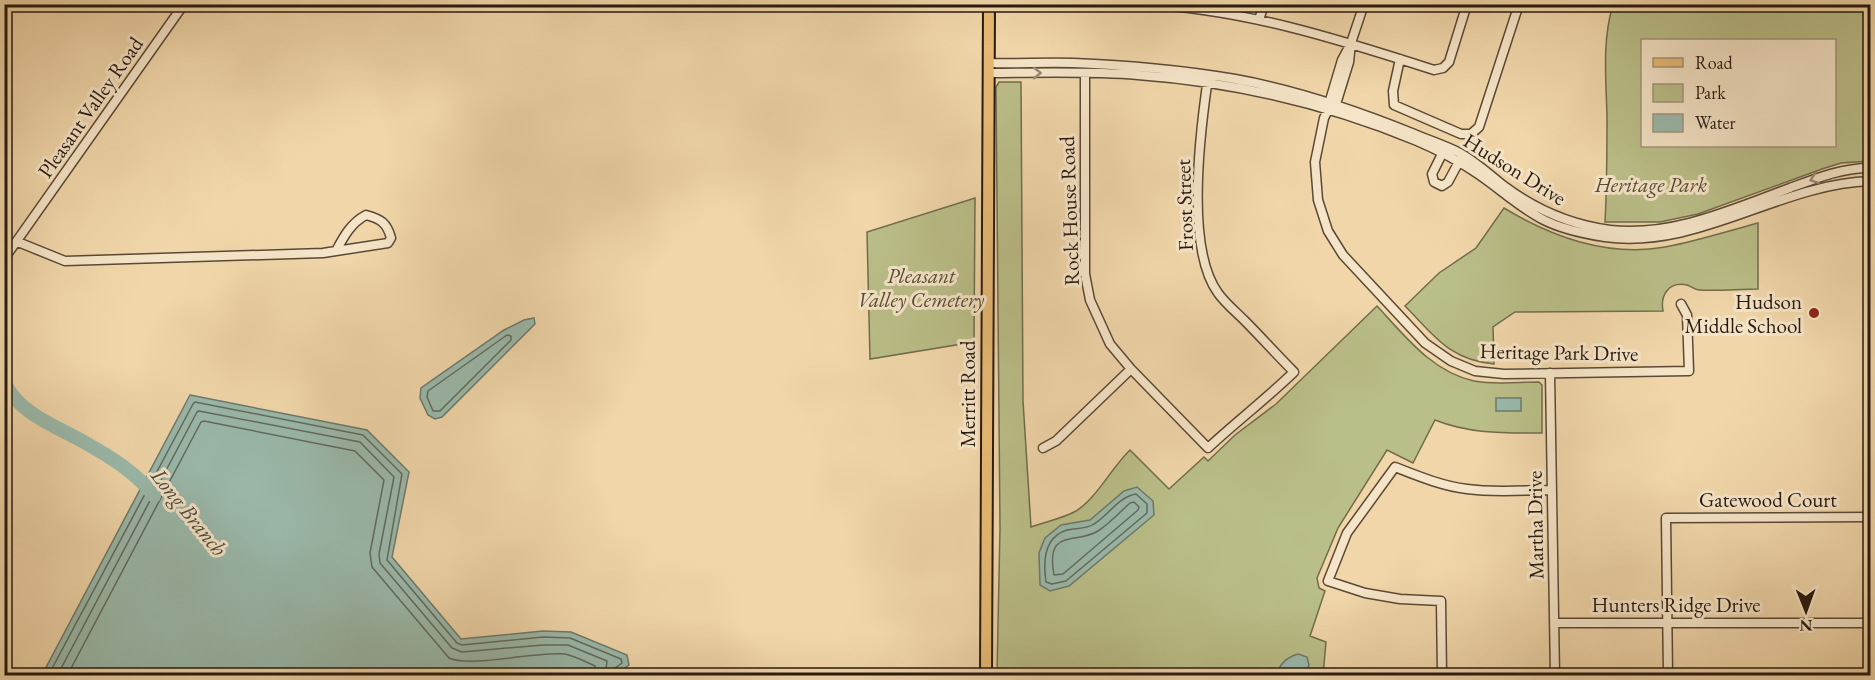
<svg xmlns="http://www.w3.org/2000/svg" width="1875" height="680" font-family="'EB Garamond',serif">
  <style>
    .green { fill: #babe88; stroke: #716c4c; stroke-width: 1.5; fill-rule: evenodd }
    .water { fill: #9ab9ab; stroke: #6c796d; stroke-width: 1.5 }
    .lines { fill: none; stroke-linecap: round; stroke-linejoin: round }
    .shore { stroke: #616a5e; stroke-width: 1.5 }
    .river { stroke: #9ab9ab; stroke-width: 14 }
    .minor-casing { stroke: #5a4936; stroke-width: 11 }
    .major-casing { stroke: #281a10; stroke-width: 14 }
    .minor { stroke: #f5e4c7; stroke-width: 8 }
    .major { stroke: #e8bb74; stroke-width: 10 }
    .oneway { stroke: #998975 }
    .poi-dot { fill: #8f2418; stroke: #f5e4c7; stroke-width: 2 }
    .labels { text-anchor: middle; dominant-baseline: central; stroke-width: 6; stroke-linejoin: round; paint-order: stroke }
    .street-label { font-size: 21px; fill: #281a10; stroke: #f5e4c7 }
    .park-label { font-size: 21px; font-style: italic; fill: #544b34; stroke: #f5e4c7 }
    .poi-label { font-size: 21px; fill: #281a10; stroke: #f5e4c7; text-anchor: end }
    .water-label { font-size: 22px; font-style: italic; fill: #4a4a3e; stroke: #f5e4c7 }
  </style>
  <rect width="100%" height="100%" fill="#f0d6a9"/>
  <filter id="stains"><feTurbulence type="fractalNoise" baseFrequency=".00333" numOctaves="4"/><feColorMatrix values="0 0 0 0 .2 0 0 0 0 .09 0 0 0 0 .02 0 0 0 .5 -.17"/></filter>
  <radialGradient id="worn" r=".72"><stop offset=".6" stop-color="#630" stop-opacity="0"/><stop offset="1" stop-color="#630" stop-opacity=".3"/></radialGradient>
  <path class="green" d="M1613 5H1870V161L1841 163 1822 169 1698 214 1660 222H1605C1607 187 1607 151 1607 116 1606 79 1602 40 1613 5ZM1642 40H1834V146H1642Z
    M999 82H1021L1023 401 1031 527C1045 522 1064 518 1076 511 1097 498 1112 467 1130 450L1169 489 1204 457 1208 461 1235 435 1276 404 1377 306C1405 336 1432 372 1474 381 1495 385 1518 382 1539 382L1542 385V433C1504 433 1470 434 1435 420L1413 463 1387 450 1338 528 1317 578 1319 588 1325 591 1310 636 1326 642 1323 675H997L1000 528 996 87Z
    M975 198 974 342 870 359 867 232Z
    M1504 208C1552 237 1608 257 1665 247 1697 241 1728 231 1758 223V289C1739 289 1719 291 1700 290 1695 290 1692 287 1687 285 1669 281 1660 295 1663 311L1515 312 1493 327 1494 364C1449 360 1434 335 1405 306L1439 273 1476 248Z"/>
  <path class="water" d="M534 318 535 324 442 417 435 419 428 415 420 398 421 388 504 330 524 320Z
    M190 395 367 430 409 472 392 557 461 639 543 631 571 632 627 655 629 665 615 676 43 675H42Z
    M1496 398H1521V411H1496Z
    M1137 487 1153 501 1154 515 1069 586 1050 591 1040 585 1039 553 1045 538 1061 525 1090 520 1124 491Z
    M1298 654 1307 657 1309 665 1305 675H1275C1281 664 1285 658 1298 654Z"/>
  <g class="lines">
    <path class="shore" d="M507 335 511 336V340L440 411H433L427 397 428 391Z
      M1136 494 1147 504V513L1066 581 1052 584 1046 582C1043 562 1044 537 1067 530 1075 528 1087 529 1094 524 1109 515 1118 497 1136 494Z
      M1134 502 1139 507 1138 510 1063 574 1054 575C1045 527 1076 545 1098 531 1110 523 1120 512 1130 503Z
      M48 676 193 404 195 402 363 435 402 474 387 560 457 643 462 645 543 637 570 638 621 659 622 663 614 669 612 676
      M57 676 197 412 199 411 360 442 394 477 379 554 380 563 452 648 462 652 543 645H568L607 661 605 676
      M67 676 201 422 204 421 355 451 384 480 370 553 372 567 449 658C471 668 535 651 565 654 575 656 586 662 595 666L596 676"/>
    <path class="river" d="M4 382C19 414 56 426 84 442 109 456 137 473 154 496"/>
    <defs>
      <path id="minor" d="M1139 4C1241 8 1338 39 1434 70L1443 68 1449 62 1467 4
        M1259 20 1264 4
        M1351 43 1349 62 1336 104 1328 110 1324 118 1315 162 1318 200 1328 231 1343 255 1425 343 1451 361 1475 371 1504 374 1689 371 1687 315 1681 304
        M1400 59 1393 91 1394 105 1461 134H1471L1479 127 1519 4
        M989 63C1017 64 1045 62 1073 63 1127 65 1182 70 1235 79 1296 90 1355 110 1412 133 1428 140 1445 145 1460 153 1476 162 1490 175 1504 186 1536 210 1571 225 1610 230 1672 237 1733 209 1790 188 1817 178 1842 168 1870 168
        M989 73C1038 73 1088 71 1138 75 1233 82 1328 104 1417 141 1438 150 1459 161 1478 174 1500 189 1519 207 1542 219 1561 229 1585 234 1605 237 1698 250 1779 184 1870 181
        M1085 73V274L1090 300 1110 344 1131 369 1208 448C1236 422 1266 399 1294 372 1277 355 1261 337 1244 320 1235 311 1225 303 1218 293 1185 248 1200 132 1208 78
        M1328 107 1342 60 1351 43 1364 4
        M1444 150 1432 174 1434 182 1442 186 1448 182 1461 158
        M18 242 65 261 323 253 336 251C344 236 351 223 366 215 381 219 387 223 391 238L388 243 336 251
        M4 259 184 4
        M1550 373 1555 676
        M1043 448 1056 441 1131 369
        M1554 623H1870
        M1442 676 1441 601 1400 599 1365 593 1328 581 1347 533 1395 467C1418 476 1442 486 1467 489 1495 493 1524 490 1552 490
        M1668 676 1666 518 1870 517"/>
      <path id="major" d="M986 676 989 4"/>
    </defs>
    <use href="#minor" class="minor-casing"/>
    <use href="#major" class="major-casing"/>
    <use href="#minor" class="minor"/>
    <use href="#major" class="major"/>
  </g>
  <defs><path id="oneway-chevron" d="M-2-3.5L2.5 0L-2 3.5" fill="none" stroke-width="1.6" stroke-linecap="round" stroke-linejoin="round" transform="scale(1.5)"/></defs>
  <g class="oneway">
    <use href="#oneway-chevron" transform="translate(1037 73)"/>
    <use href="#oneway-chevron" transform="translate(1814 179) rotate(160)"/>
  </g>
  <circle class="poi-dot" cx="1814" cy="313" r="6"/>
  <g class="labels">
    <g class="street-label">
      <text transform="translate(90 107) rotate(-55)">Pleasant Valley Road</text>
      <text transform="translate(1515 169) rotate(32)">Hudson Drive</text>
      <text transform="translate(1184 205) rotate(-92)">Frost Street</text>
      <text transform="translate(1069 211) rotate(-92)">Rock House Road</text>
      <text transform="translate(1559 352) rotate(1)">Heritage Park Drive</text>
      <text transform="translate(967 394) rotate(-90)">Merritt Road</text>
      <text x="1768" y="499">Gatewood Court</text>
      <text transform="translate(1535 525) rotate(-91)">Martha Drive</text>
      <text x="1676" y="604">Hunters Ridge Drive</text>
    </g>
    <g class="park-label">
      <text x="1651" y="184">Heritage Park</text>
      <text x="921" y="275">Pleasant<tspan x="921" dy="24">Valley Cemetery</tspan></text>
    </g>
    <g class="poi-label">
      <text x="1802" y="301">Hudson<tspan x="1802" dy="24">Middle School</tspan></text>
    </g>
    <g class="water-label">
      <text transform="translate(189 512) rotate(51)">Long Branch</text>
    </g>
  </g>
  <rect width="1875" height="680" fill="none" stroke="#f0d6a9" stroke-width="24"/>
  <rect x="6" y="6" width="1863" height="668" fill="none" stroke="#281a10" stroke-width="3"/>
  <rect x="12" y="12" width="1851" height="656" fill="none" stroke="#281a10" stroke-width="1.5"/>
  <rect x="1641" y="39" width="195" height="108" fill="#f5e4c7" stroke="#a3937e" stroke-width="1.5"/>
  <rect x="1653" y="58" width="30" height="9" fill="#e8bb74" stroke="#a3937e" stroke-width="1.5"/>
  <text x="1695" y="69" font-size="18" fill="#281a10">Road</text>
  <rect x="1653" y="84" width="30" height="18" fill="#babe88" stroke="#a3937e" stroke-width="1.5"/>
  <text x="1695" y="99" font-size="18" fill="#281a10">Park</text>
  <rect x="1653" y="114" width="30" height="18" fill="#9ab9ab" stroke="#a3937e" stroke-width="1.5"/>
  <text x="1695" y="129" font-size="18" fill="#281a10">Water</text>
  <g transform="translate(1806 611) rotate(179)" stroke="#f5e4c7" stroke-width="4.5" paint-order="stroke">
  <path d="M0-4.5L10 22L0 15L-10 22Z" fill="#281a10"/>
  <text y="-9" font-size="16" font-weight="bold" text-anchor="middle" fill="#281a10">N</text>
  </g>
  <rect width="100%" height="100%" filter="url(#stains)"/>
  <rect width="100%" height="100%" fill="url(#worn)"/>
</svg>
